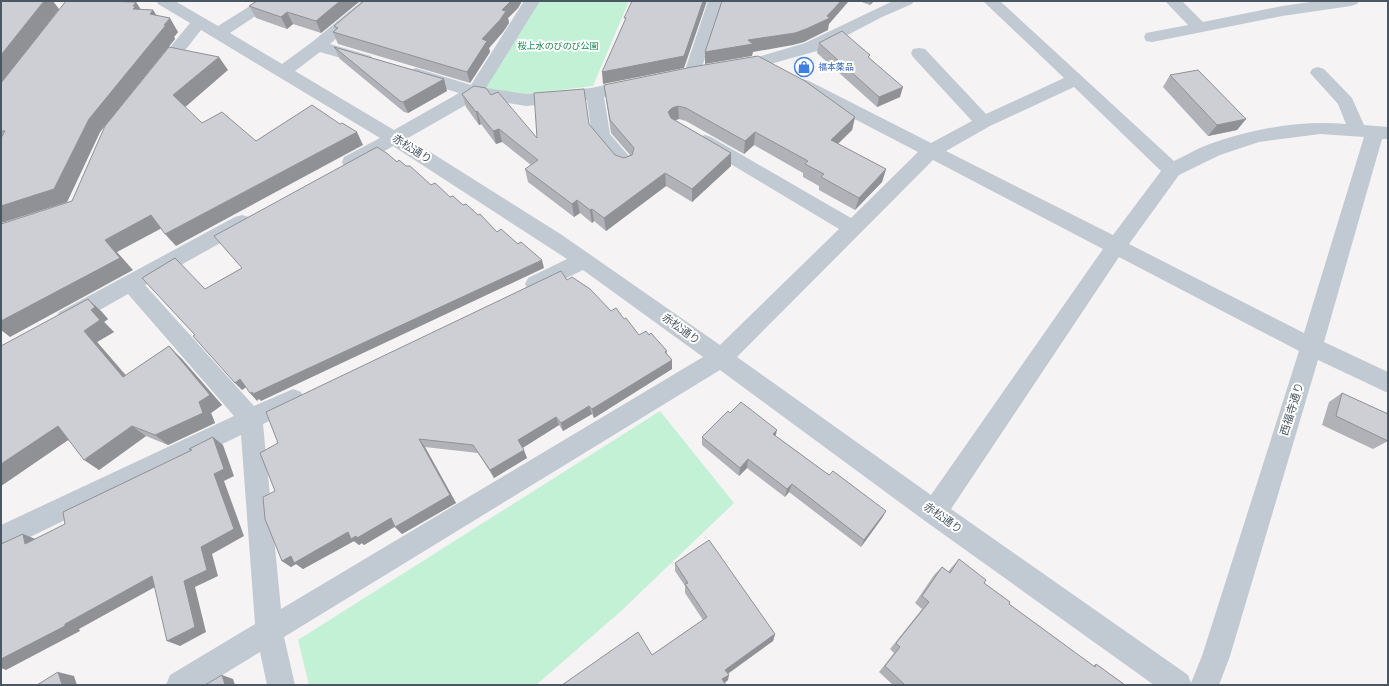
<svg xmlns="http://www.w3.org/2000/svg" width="1389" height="686" font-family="'Fira Sans','Noto Sans JP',sans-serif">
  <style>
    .green { fill: #c3f1d5 }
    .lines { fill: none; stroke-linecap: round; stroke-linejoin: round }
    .minor { fill: #c1cad2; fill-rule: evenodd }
    .wall { fill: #b0b2b7 }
    .shaded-wall { fill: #909195 }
    .building { fill: #cdcfd5; stroke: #909195 }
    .labels { text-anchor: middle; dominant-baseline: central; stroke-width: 4; stroke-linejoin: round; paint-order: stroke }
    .far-park-label { font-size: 9px; fill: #17864f; stroke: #fff }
    .far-shop-label { font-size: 9px; fill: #366cbe; stroke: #fff; text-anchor: start }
    .street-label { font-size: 11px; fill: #4a5661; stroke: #fff }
  </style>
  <rect width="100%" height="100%" fill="#f5f3f3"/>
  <path class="green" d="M534 1H629L593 86 526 94 482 89Z
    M660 411 734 503 620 612 536 685H309L298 640Z"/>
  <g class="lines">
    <path class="minor" d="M156 1H175L218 26 258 1H276L274 4 230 33 282 64 312 42 362 1H380L330 44 371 56 373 60 371 64 365 65 320 52 295 71 394 130 459 93 410 78 407 74 410 70 416 68 471 85 524 1H540L486 88 526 94 591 88 635 79 641 81 644 85 641 89 604 97 610 134 634 162 632 167 625 169 618 167 595 140 592 136 587 100 526 106 478 98 408 138 562 235 720 345 839 229 699 145 696 141 699 137 705 135 711 137 851 218 918 152 797 89 794 85 797 81 803 79 809 81 931 143 972 121 913 57 911 53 913 49 919 48 925 49 986 114 1064 78 983 1H1000L1174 161C1185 156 1196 149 1207 145 1251 129 1299 120 1346 124L1338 104 1310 73 1312 69 1318 67 1324 69 1352 98 1364 125 1388 127V139H1382L1324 342 1388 372V393L1318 360 1230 656 1219 685H1154L925 521 720 370 284 637 295 685H267L260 652 206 685H166L170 675 255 624 241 435 1 551V525L234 416 128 294 75 324 67 327 59 324 56 318 59 312 235 217 242 215 249 217 252 222 249 227 145 285 254 406 293 389 301 392 305 399 301 406 263 424 281 609 703 357 583 270 542 290 535 292 528 290 525 284 528 278 567 259 393 146 358 167 351 169 344 167 342 162 344 157 380 138 201 30 165 76 159 77 153 76 151 72 153 68 190 23 158 4ZM1074 87 1161 171 1113 235 946 151 990 126ZM1320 134 1364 137 1304 333 1129 244 1179 175 1220 155 1259 142ZM933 160 1103 249 931 495 737 357ZM1119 257 1299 351 1202 656 1191 683 1188 675 951 509Z
      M708 1H724L700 73 698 77 692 79 686 77 684 73Z
      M893 1H914L912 4 882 17 817 51 759 67 735 71 729 70 727 66 729 62 758 57 805 43Z
      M1165 1H1182L1203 22 1282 6 1318 1H1359L1357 4 1351 6 1282 16 1152 42 1146 41 1144 37 1146 33 1188 25Z"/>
  </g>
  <path class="wall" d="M257 1H360L321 33 293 24 287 29 256 18 249 6Z
    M364 1H522L518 8 508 18 509 23 503 32 489 48 490 52 470 83 338 44 333 32 336 30 334 26Z
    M859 1H874L870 5Z
    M1 3 59 9 38 36 141 9 153 10 156 15 178 32 174 37 175 39 100 132 67 202 1 223Z
    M819 43 870 58 900 97 877 107 817 53Z
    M334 47 444 79 447 91 408 113 404 112 340 59Z
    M1170 75 1246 119 1237 130 1208 136 1163 87Z
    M604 85 855 117 852 130 838 144 886 169 882 182 855 210 819 190V186L803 177V173L754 145 744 154 686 121 679 119 675 120 731 153V166L692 202 666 186 606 231 594 221 592 223 580 213 574 217 528 182 525 169 531 165 502 142 496 144 481 124 479 125 466 107 462 94 491 95 537 138 589 124 615 155 624 158 630 155 611 133Z
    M567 280 611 311 624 319 639 335H649L667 351V354L672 360V369L594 418 592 414 563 431 559 425 522 448 527 458 494 478 478 453 425 447 456 503 402 534 395 527 364 545 362 543 359 545 354 541 303 569 296 564 291 567 282 561 275 491 278 443Z
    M101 311 108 319 104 322 114 332 97 342 126 375 181 358 222 405 211 413 215 423 168 445 146 436 99 470 68 440 1 486V346Z
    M1342 393 1388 441 1373 449 1322 425 1329 402Z
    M730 413 776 436 829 475 886 511 882 518 861 547 789 492 785 497 747 468 739 476 702 445V437Z
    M959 559 984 583 1009 604 1093 666 1096 664 1125 685H893L879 672 894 653 890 649 922 609 915 603 934 575 942 567 948 572 951 568Z
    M675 563 775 634 773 641 728 674V680L725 683 652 655 703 620 685 593V586L675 571Z"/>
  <path class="shaded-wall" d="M44 1H53L59 9 1 84V55Z
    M340 1H360L321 33 316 21Z
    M511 1H522L518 8 508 18 509 23 503 32 489 48 490 52 470 83 467 72 482 39 502 10Z
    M703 1H707L684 68 603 84 602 72Z
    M841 1H849L829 24 828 30 804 42 793 45 753 52 752 56 705 64V52L748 40 827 16Z
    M871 1H874L870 5Z
    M136 2 145 16 133 9V6Z
    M153 10 162 24 150 14Z
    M287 12 293 24 287 29 281 17Z
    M170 18 178 32 174 37 175 39 100 132 67 202 1 223V206L89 119Z
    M219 57 228 70 183 109 173 95Z
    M444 79 447 91 408 113 403 102Z
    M903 87 900 97 877 107 879 97Z
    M678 106 679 119 673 121 668 112 672 108Z
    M477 111 481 124 479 125 476 112Z
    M855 117 852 130 828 153 831 140Z
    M1246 119 1237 130 1208 136 1217 125Z
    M499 129 502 142 496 144 493 131Z
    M357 132 363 145 176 246 165 234Z
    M755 132 754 145 744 154 745 141Z
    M731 153V166L692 202V189Z
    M886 169 882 182 855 210 859 198Z
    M665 173 666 186 606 231 604 218Z
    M577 200 580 213 574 217 572 204Z
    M592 209 594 221 592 223 590 210Z
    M151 215 162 228 117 252 133 270 10 337 1 330V321L105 240Z
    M542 260 544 268 261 401 259 399 257 401 250 393Z
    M88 299 101 311 108 319 104 322 114 332 97 342 136 388 123 377 84 331Z
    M169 346 181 358 222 405 211 413 215 423 168 445 155 435Z
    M672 360V369L594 418 592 409Z
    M240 379 248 386 242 390 235 383Z
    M589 406 592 414 563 431 561 423Z
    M556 417 559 425 521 449 518 440Z
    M58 426 74 436 1 486V464Z
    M132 426 146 436 99 470 84 460Z
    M777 430 775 439 773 434Z
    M213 437 223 445 234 476 224 481 244 536 212 554 218 576 195 587 206 632 180 646 167 641 184 581 201 547 214 474Z
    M419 439 425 447 456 503 402 534 395 527Z
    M524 450 527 458 494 478 490 470Z
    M748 459 747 468 739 476 740 468Z
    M792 484 789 492 785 497 787 489Z
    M886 511 882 518 861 547 864 540Z
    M391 518 397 525 364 545 362 543 359 545 354 541 303 569 296 564 291 567 282 561 291 556 348 532Z
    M23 534 38 540 25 544Z
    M152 576 164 582 79 629 80 631 6 670 1 668V659Z
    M775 634 773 641 724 676 725 670Z
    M58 672 74 676 77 685H62Z
    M222 675 233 679 235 685H225Z
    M729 675 728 680 721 685 722 679Z"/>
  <path class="building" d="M3 1H44L1 55V3Z
    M66 1H101L136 2 133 6H136L133 9 153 10 150 14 170 18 164 25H166L89 119 54 189 1 206V138L5 131H1V83Z
    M257 1H340L316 21 287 12 281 17 249 6Z
    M364 1H511L502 10 506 11 500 20 482 39 487 41 467 72 333 32 338 28 334 26Z
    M632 1H703L684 56 602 72 626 18H624Z
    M722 1H841L827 16 830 18 806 29 795 33 748 40 753 44 705 52Z
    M842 31 870 55 868 57 903 87 879 97 819 43Z
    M169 47 219 57 173 95 202 123 222 112 256 141 312 105 340 124 342 123 357 132 165 234 151 215 105 240 120 258 1 321V224L72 201 105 126Z
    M334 47 444 79 403 102 400 101Z
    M758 56 805 81 855 117 831 140 886 169 859 198 821 177 824 174 805 164 808 161 755 132 745 141 686 108 678 106 672 108 668 112 671 118 731 153 692 189 665 173 604 218 592 209 590 210 577 200 572 204 525 169 538 160 499 129 493 131 477 111 476 112 462 94 474 86 486 88 491 95 498 92 537 138 534 93 584 89 589 124 615 155 624 158 632 155 634 148 610 120 604 85 692 67Z
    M1198 70 1246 119 1217 125 1170 75Z
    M377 147 388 154 397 162 399 160 406 166H410L431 185 435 183 450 197 453 196 463 205 466 204 478 215 480 214 497 232 501 229 518 244 521 242 542 260 253 394 252 392 250 393 240 379 235 383 193 336 195 335 142 278 175 258 205 289 242 268 214 236Z
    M561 271 567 280 572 277 590 289 611 311 616 308 624 319 626 318 639 335 646 331 649 335 651 333 667 351 665 352 672 360 592 409 589 406 561 423 556 417 518 440 524 450 490 470 473 445 419 439 450 495 395 527 391 518 357 538 356 536 351 539 348 532 294 563 291 556 282 561 265 519 263 497 275 491 260 453 278 443 266 412Z
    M88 299 95 307 91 310 100 320 84 331 123 377 169 346 210 395 199 402 203 413 155 435 132 426 84 460 58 426 1 464V346Z
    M1342 393 1388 414V441L1336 416Z
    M741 402 777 430 773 434 829 475 833 471 886 511 864 540 792 484 787 489 748 459 740 468 702 437 728 411 730 413Z
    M213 437 224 469 214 474 234 529 201 547 207 570 184 581 195 627 167 641 152 576 65 624V626L1 659V544L23 534 25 544 65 524 63 512 192 450 189 449Z
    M709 540 775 634 725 670 729 675 722 679 726 685H562L638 632 652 655 707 617 685 584 688 583 675 563Z
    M959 559 986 580 984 583 1010 602 1009 604 1095 667 1096 664 1125 685H905L885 666 900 647 896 643 929 602 922 596 942 567 950 573Z
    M58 672 62 685H37Z
    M222 675 225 685H205Z"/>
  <defs>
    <symbol id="shop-ring" viewBox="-11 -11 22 22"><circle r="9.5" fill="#fff" stroke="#3f7fe0" stroke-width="1.5"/><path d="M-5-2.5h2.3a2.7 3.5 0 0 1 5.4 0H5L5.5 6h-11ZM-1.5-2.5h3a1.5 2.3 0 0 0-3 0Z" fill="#3f7fe0"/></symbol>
  </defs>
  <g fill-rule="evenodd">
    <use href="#shop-ring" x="793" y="56" width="22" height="22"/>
  </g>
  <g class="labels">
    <g class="far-park-label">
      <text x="558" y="46">桜上水のびのび公園</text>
    </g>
    <g class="far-shop-label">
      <text x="818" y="67">福本薬品</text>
    </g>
    <g class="street-label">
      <text transform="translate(412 149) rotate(32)">赤松通り</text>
      <text transform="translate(681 329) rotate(36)">赤松通り</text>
      <text transform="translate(1292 409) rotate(-73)">西福寺通り</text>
      <text transform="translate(943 518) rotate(35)">赤松通り</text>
    </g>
  </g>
  <rect width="1389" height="686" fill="none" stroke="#4a5661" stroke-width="4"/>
</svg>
